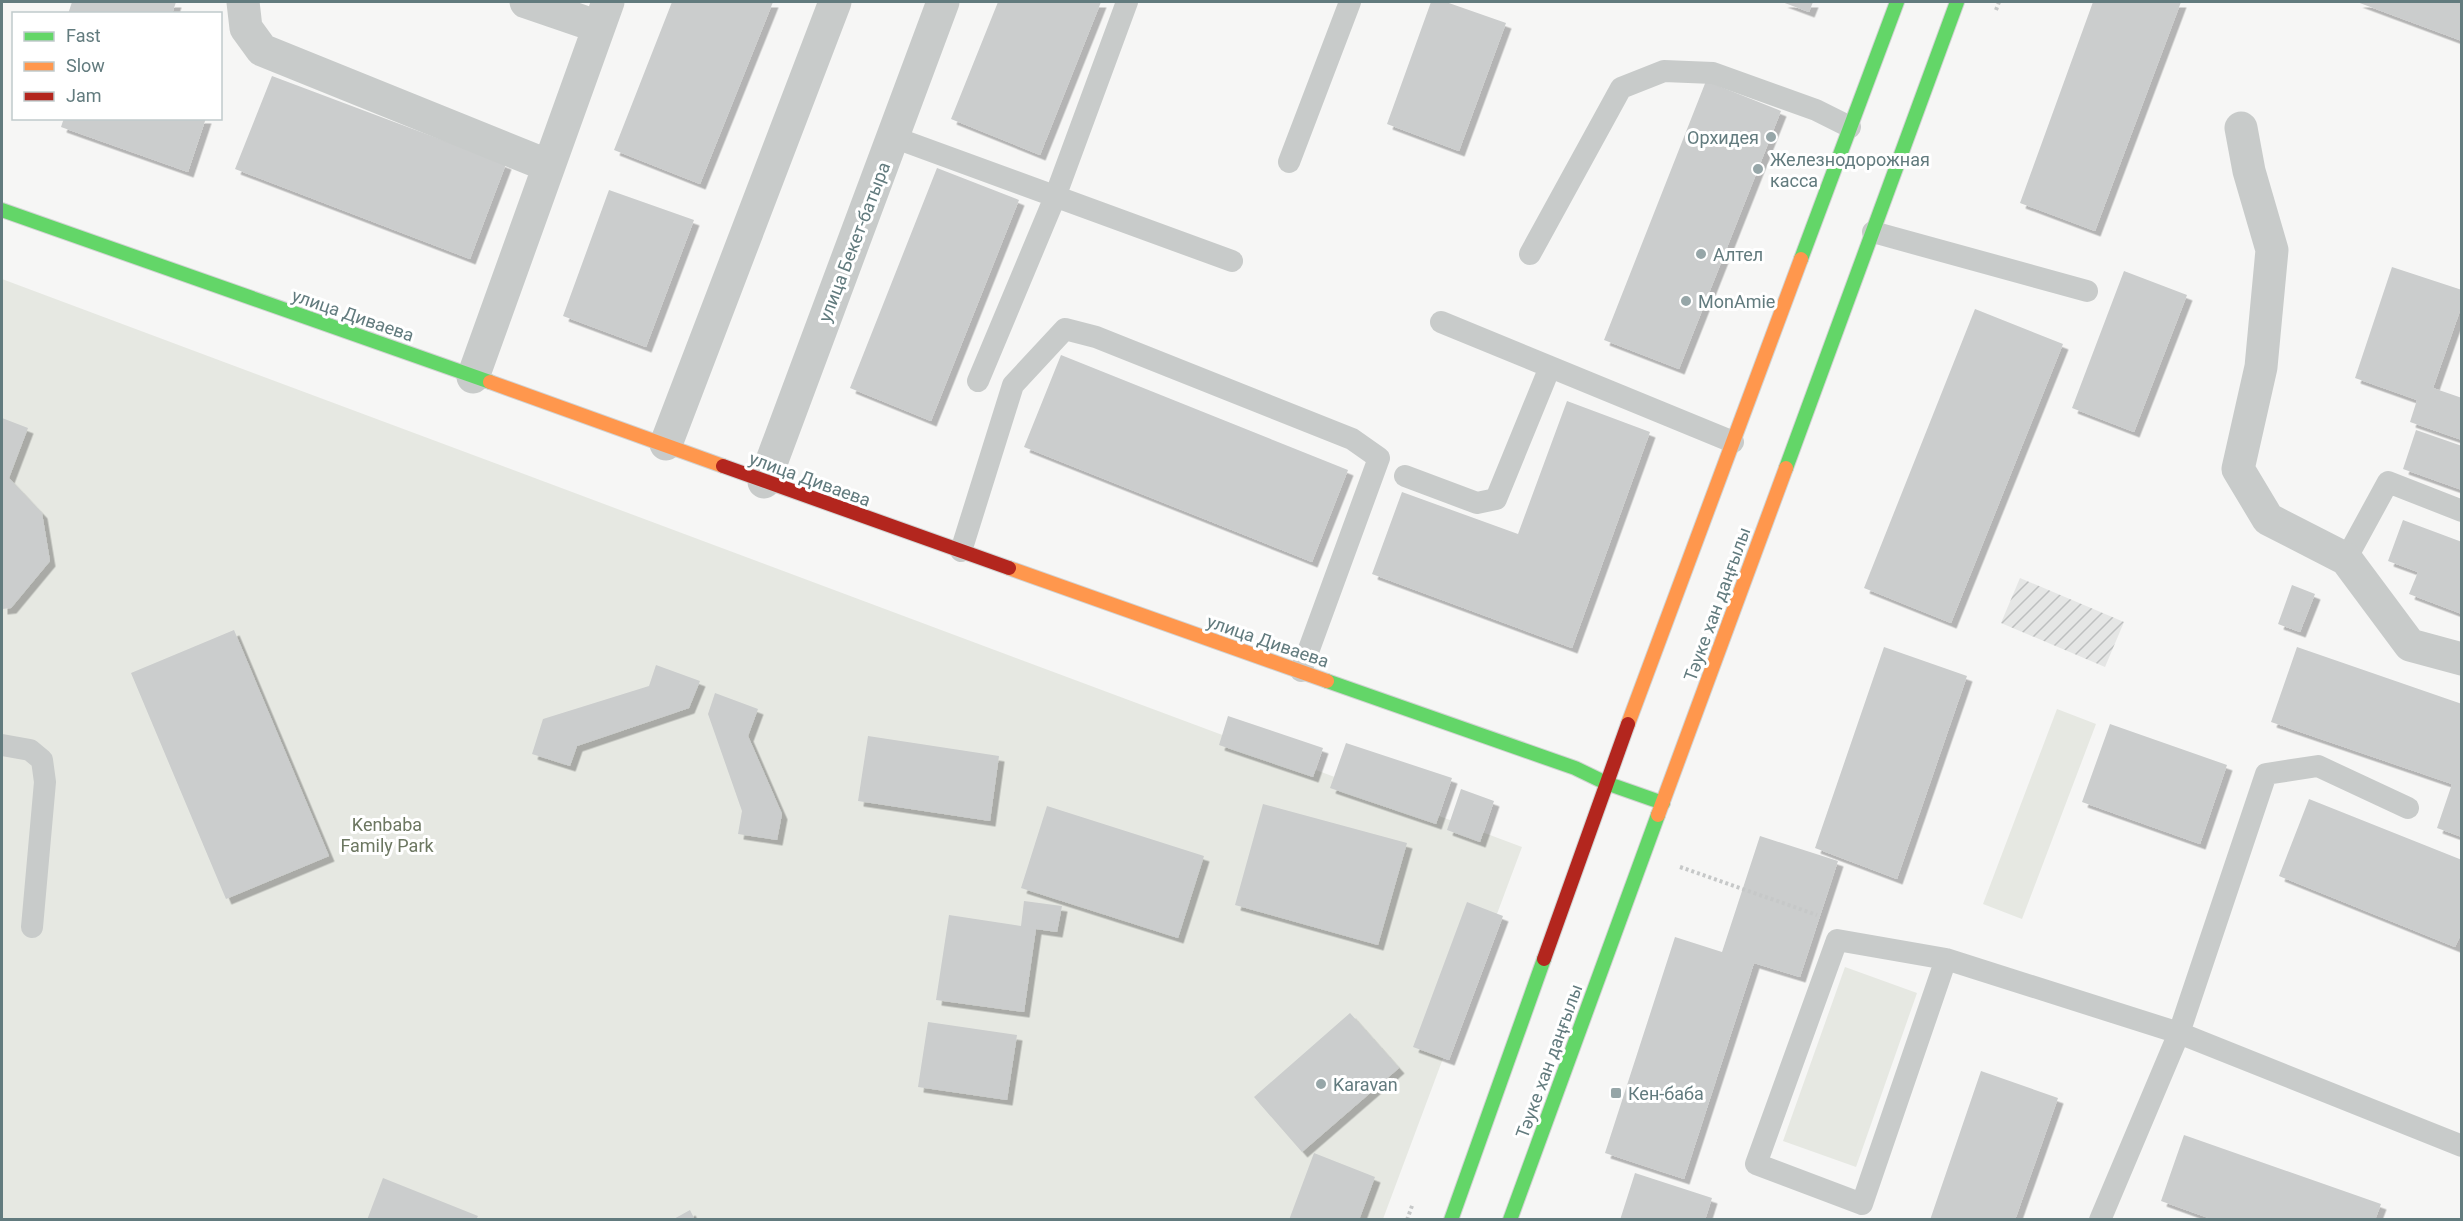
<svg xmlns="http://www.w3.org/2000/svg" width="2463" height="1221" font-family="Roboto,sans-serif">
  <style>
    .industrial { fill: url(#industrial-furrows) }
    .green { fill: #e6e8e2 }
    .building { fill: #cbcdcd; filter: url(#shadow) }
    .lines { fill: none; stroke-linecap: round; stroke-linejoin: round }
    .fast-casing { stroke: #d1d3d3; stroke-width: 16 }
    .slow-casing { stroke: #d1d3d3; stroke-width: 16 }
    .jam-casing { stroke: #d1d3d3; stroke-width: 16 }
    .path { stroke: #c6c8c8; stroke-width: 4; stroke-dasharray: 3 3; stroke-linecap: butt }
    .lane { stroke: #c8cbca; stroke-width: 22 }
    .street { stroke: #c8cbca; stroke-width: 33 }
    .fast { stroke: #63d668; stroke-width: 14 }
    .slow { stroke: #ff974d; stroke-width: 14 }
    .jam { stroke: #b3261e; stroke-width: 14 }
    .poi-dot { fill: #96a6a8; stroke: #fff; stroke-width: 2 }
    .labels { text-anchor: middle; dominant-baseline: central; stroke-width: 6; stroke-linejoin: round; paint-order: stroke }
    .poi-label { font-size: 18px; fill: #627b7e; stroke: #fff; text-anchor: start }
    .street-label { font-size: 18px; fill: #627b7e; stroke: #fff }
    .park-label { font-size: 18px; fill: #6c7761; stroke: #fff }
  </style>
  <defs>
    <pattern id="industrial-furrows" width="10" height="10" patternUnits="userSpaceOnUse" patternTransform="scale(1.5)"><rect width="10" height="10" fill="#e5e6e5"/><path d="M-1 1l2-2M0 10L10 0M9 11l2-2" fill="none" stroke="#bdbfbf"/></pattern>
    <filter id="shadow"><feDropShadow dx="5.5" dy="5.5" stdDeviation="0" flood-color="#0004"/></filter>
  </defs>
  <rect width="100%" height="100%" fill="#f6f6f5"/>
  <path class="industrial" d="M2020 578 2124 622 2105 667 2001 623Z"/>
  <path class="green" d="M2 279 1522 847 1383 1219H2Z
    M2057 709 2096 724 2022 919 1983 904Z
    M1845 967 1917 993 1856 1167 1783 1141Z"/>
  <path class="building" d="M72 2H176L172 14H68Z
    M672 2H773L700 184 614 150Z
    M998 2H1101L1040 155 951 119Z
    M1431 2H1446L1506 23 1459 151 1387 124Z
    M1782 2H1813L1809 12Z
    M2093 2H2181L2095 231 2020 203Z
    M2357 2H2462V41Z
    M272 76 506 164 470 259 235 169Z
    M1706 81 1781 111 1679 369 1604 340Z
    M64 118H206L188 172 61 127Z
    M937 168 1019 200 931 421 850 388Z
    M609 190 694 220 646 347 563 316Z
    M2392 267 2462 290V305L2433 388 2462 398V440L2410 422 2417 400 2355 378Z
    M2124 271 2187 295 2134 432 2072 408Z
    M1975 309 2063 344 1951 623 1864 588Z
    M1061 355 1348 470 1312 562 1024 447Z
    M1567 401 1650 432 1572 648 1372 574 1402 492 1518 534Z
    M2 418 28 428 9 478 42 513 50 561 11 608 2 609Z
    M2416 430 2462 446V490L2403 469Z
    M2403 520 2462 542V614L2409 594 2418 572 2388 561Z
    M2292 585 2315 594 2300 632 2278 624Z
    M234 630 329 856 226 899 131 673Z
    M1884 647 1967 676 1897 879 1815 848Z
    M2297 647 2462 704V837L2437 828 2452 784 2271 722Z
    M656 665 700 681 689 708 577 746 570 766 532 754 543 719 649 686Z
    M715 693 758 709 748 736 782 814 777 840 738 834 742 811 708 714Z
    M1228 716 1323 748 1313 777 1219 745Z
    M2110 724 2227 765 2200 844 2082 802Z
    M868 736 999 756 990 821 858 801Z
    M1346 743 1452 778 1436 824 1330 788Z
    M1461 789 1494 801 1480 842 1447 830Z
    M2309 799 2462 860V932L2455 947 2279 876Z
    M1263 804 1407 843 1378 945 1235 905Z
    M1047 806 1204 856 1178 938 1021 888Z
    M1760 836 1838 861 1800 977 1754 963 1684 1179 1605 1153 1675 937 1722 952Z
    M1024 901 1062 906 1057 932 1036 929 1024 1012 936 1000 949 915 1021 926Z
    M1467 902 1503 916 1449 1060 1413 1047Z
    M1350 1013 1399 1068 1302 1152 1254 1097Z
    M928 1022 1017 1035 1007 1100 918 1087Z
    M1981 1071 2058 1098 2015 1220H1930Z
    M2184 1135 2381 1204 2375 1220H2214L2161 1201Z
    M1314 1153 1375 1177 1359 1220H1289Z
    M1635 1173 1712 1198 1705 1220H1620Z
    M383 1178 478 1216 476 1220H367Z
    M690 1210 695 1220H672Z"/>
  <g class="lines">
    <defs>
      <path id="fast" d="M2 210 490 382
        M1801 259 1897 2
        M1786 468 1957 2
        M1327 681 1575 768 1606 783 1663 803
        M1451 1220 1544 959
        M1510 1220 1658 815"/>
      <path id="slow" d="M490 382 723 466
        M1009 568 1327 681
        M1628 724 1801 259
        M1658 815 1786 468"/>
      <path id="jam" d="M723 466 1009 568
        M1544 959 1628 724"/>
    </defs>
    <use href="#fast" class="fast-casing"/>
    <use href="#slow" class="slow-casing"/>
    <use href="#jam" class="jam-casing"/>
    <path class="path" d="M1996 10 1999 2
      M1680 867 1817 915
      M1407 1220 1413 1203"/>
    <path class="lane" d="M893 137 1232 261
      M1289 162 1350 2
      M1873 232 2087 291
      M1530 254 1621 88 1664 71 1713 73 1816 110 1850 127
      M1441 322 1733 442
      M978 381 1055 197 1127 2
      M1405 476 1477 503 1496 499 1550 367
      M961 551 1013 385 1065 329 1096 337 1352 439 1379 458 1301 671
      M2346 559 2388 482 2462 511
      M2 745 30 750 42 760 45 782 32 927
      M1946 959 1862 1204 1756 1164 1837 940 1946 959 2179 1033 2462 1146
      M2100 1220 2179 1033 2266 774 2318 766 2408 808"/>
    <path class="street" d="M243 2 246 28 262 50 549 166
      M526 2 599 27
      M2241 128 2249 171 2272 250 2261 367 2238 469 2268 519 2346 559 2410 645 2462 659
      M473 377 608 2
      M666 444 835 2
      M764 482 943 2"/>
    <use href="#fast" class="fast"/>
    <use href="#slow" class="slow"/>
    <use href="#jam" class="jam"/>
  </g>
  <g class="poi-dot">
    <circle cx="1771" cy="137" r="6"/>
    <circle cx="1758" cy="169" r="6"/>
    <circle cx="1701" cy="254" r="6"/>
    <circle cx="1686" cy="301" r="6"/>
    <circle cx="1321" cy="1084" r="6"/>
    <rect x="1610" y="1087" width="12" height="12" rx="3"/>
  </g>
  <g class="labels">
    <g class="poi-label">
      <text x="1759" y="137" text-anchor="end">Орхидея</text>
      <text x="1770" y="159">Железнодорожная<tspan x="1770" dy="21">касса</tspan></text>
      <text x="1713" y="254">Алтел</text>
      <text x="1698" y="301">MonAmie</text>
      <text x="1333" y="1084">Karavan</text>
      <text x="1628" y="1093">Кен-баба</text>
    </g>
    <g class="street-label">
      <text transform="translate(854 242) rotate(-69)">улица Бекет-батыра</text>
      <text transform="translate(353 315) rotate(19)">улица Диваева</text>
      <text transform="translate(810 479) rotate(20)">улица Диваева</text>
      <text transform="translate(1717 604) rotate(-70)">Тәуке хан даңғылы</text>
      <text transform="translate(1268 641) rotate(19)">улица Диваева</text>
      <text transform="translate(1549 1061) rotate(-70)">Тәуке хан даңғылы</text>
    </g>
    <g class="park-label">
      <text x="387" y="824">Kenbaba<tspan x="387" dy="21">Family Park</tspan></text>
    </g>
  </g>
  <rect width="2463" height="1221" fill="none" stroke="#627b7e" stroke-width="6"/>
  <rect x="12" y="12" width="210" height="108" fill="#ffffff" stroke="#c0cacb" stroke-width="1.5"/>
  <rect x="24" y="32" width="30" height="9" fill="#63d668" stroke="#c0cacb" stroke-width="1.5"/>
  <text x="66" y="42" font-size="18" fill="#627b7e">Fast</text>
  <rect x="24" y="62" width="30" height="9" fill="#ff974d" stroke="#c0cacb" stroke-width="1.5"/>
  <text x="66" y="72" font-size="18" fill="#627b7e">Slow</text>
  <rect x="24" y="92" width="30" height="9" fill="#b3261e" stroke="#c0cacb" stroke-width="1.5"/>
  <text x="66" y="102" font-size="18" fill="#627b7e">Jam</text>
</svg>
